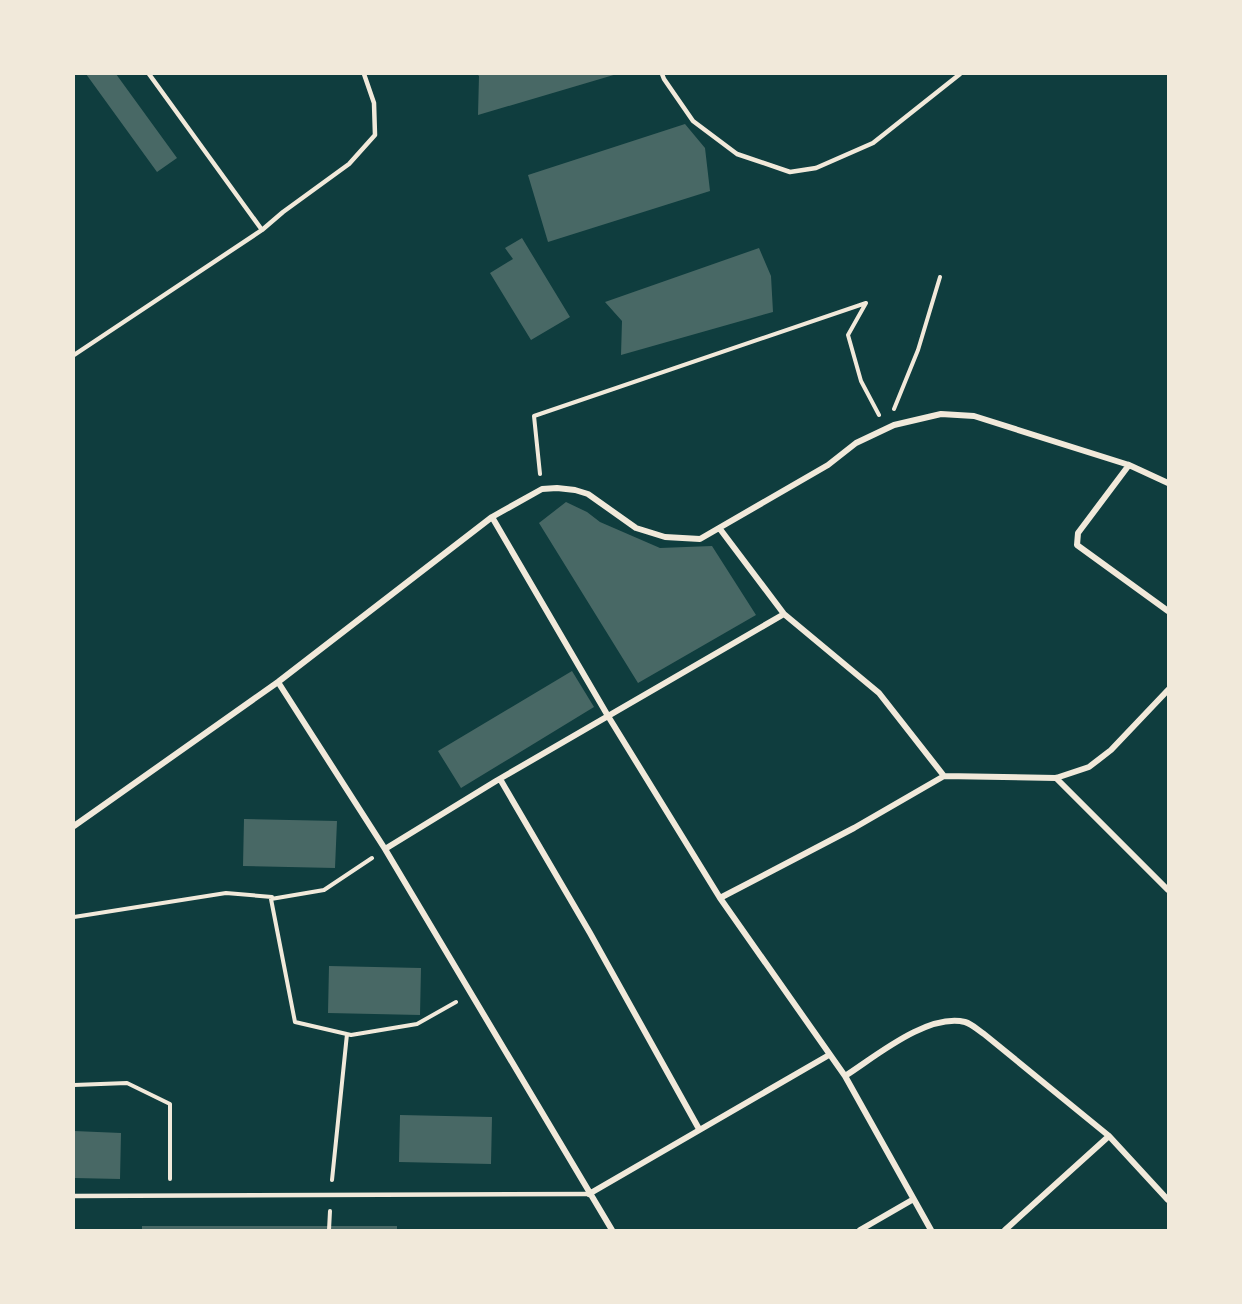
<svg xmlns="http://www.w3.org/2000/svg" width="1242" height="1304" font-family="Ubuntu,sans-serif">
  <style>
    .building { fill: #486865 }
    .lines { fill: none; stroke-linecap: round; stroke-linejoin: round }
    .path { stroke: #f1e9da; stroke-width: 4 }
    .service { stroke: #f1e9da; stroke-width: 4.5 }
    .minor { stroke: #f1e9da; stroke-width: 6 }
  </style>
  <rect width="100%" height="100%" fill="#0f3d3e"/>
  <path class="building" d="M86 74H116L177 158 157 172Z
    M477 74H617L478 115 479 76Z
    M685 124 705 148 710 191 548 242 528 175Z
    M522 238 570 317 531 340 490 273 513 259 505 248Z
    M759 248 771 276 773 312 621 355 622 321 605 302Z
    M566 502 587 512 600 522 660 548 712 546 756 615 638 683 539 523Z
    M572 671 594 707 461 788 438 751Z
    M244 819 337 821 335 868 243 866Z
    M329 966 421 968 420 1015 328 1013Z
    M400 1115 492 1117 491 1164 399 1162Z
    M74 1131 121 1133 120 1179 74 1178Z
    M142 1226H397V1230H142Z"/>
  <g class="lines">
    <path class="path" d="M894 409 918 350 940 277
      M540 474 534 416 866 303 848 335 861 381 879 415
      M372 858 324 890 271 899 295 1022 351 1035 417 1024 456 1002
      M74 917 226 893 272 897
      M74 1085 127 1083 170 1104V1179
      M332 1180 347 1034
      M329 1230 330 1211"/>
    <path class="service" d="M149 74 262 230
      M662 74 664 79 693 121 737 154 790 172 816 168 873 143 960 74
      M74 355 262 230 283 212 349 164 375 135 374 103 364 74
      M74 1196 589 1194"/>
    <path class="minor" d="M1129 465 1078 533 1077 545 1168 611
      M492 517 608 716 720 898 845 1076 931 1230
      M720 529 784 614 879 693 944 776
      M278 682 385 849 612 1230
      M1056 778 1168 890
      M500 779 590 933 699 1129
      M74 826 278 682 492 517 542 489 557 488 575 490 588 494 636 528 665 537 700 539 828 465 856 443 894 425 941 414 974 416 1129 465 1168 483
      M385 849 496 781 784 614
      M720 898 854 828 944 776 1056 778 1089 767 1111 750 1168 690
      M845 1076C875 1057 927 1013 965 1022 972 1024 978 1030 984 1034L1109 1136 1168 1200
      M589 1194 829 1055
      M860 1230 912 1200
      M1005 1230 1109 1136"/>
  </g>
  <rect width="1242" height="1304" fill="none" stroke="#f1e9da" stroke-width="150"/>
</svg>
